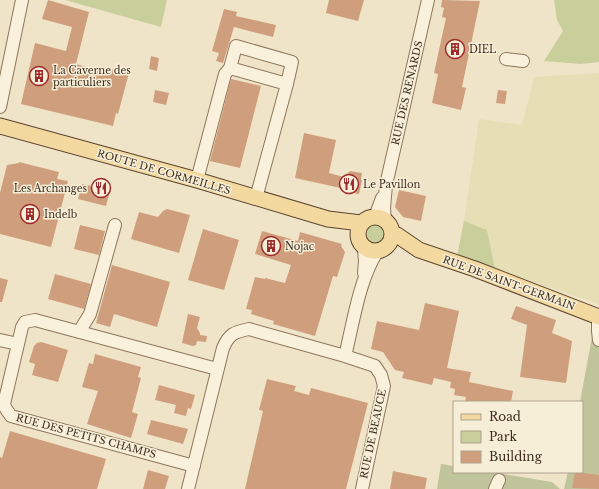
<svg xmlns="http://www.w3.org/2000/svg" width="599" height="489" font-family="'Libre Baskerville',serif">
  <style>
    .farmland { fill: #e6deb5 }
    .green { fill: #c9cf9b }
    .cemetery { fill: #bfc49a }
    .building { fill: #cf9f7d }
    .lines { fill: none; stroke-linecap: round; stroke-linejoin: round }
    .minor-casing { stroke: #8d765c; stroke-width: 14 }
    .major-casing { stroke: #5b4430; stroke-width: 17 }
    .minor { stroke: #faf1dc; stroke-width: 12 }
    .major { stroke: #f3d9a0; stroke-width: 15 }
    .labels { text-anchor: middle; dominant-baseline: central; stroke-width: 3; stroke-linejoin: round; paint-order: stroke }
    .poi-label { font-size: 10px; fill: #3d2e20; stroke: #f7eed8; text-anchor: start }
    .street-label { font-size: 10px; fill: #3d2e20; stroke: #f7eed8 }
  </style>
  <rect width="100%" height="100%" fill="#f0e4c8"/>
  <path class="farmland" d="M599 73V304L495 269 487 230 464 221 479 119 522 125 534 77Z"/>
  <path class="green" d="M65 0H167L161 27Z
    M554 0H599V62L581 64 544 61 563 31 557 20Z
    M464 221 487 230 495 269 457 256Z
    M363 234a12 12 0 1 1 24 0a12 12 0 1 1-24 0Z"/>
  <path class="cemetery" d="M594 326 599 328V489H564L568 472H582V402H580Z
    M441 464 454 466V472H491L552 482 560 489H437Z"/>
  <path class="building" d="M48 0 89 12 76 64 101 71 102 67 129 73 118 114 116 113 113 126 21 104 35 43 66 51 72 27 42 19Z
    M329 0H364L358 21 326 13Z
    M442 0 480 1 462 87 466 88 461 110 432 103 438 74 434 73 446 18 442 17 444 8 441 7Z
    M224 9 237 12 236 16 276 25 273 37 234 27 223 63 216 61 219 53 212 51Z
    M151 56 159 58 157 71 149 69Z
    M231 79 261 86 240 168 210 161Z
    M155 90 169 93 166 105 153 102Z
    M498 90 507 91 505 104 496 103Z
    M304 133 336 140 329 173 344 177 350 171 362 173 361 180H362L359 194 347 192 348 190 336 187 295 178Z
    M19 162 59 172 57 179 68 181 51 247 0 234V193L7 165 19 163Z
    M100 183 108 185 107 190 110 191 106 206 78 199 82 184 92 186Z
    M399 190 426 196 421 221 403 217 395 207Z
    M167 209 190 215 179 253 131 239 139 212 158 217 163 211Z
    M80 225 105 231 99 255 74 249Z
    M203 229 239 240 224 290 188 280Z
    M262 231 298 241 300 232 342 244 341 246 345 252 337 277 333 276 315 336 273 324 274 321 251 314 252 310 246 309 255 277 265 279V278L285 283 291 265 255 254Z
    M112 265 170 282 157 327 114 314 110 327 96 323Z
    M55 274 91 284 84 309 48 299Z
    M0 278 8 280 2 302H0Z
    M425 303 459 311 447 368 471 372 469 382 513 391 511 402H465L466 397 454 395 455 389 450 388 451 382 434 378 432 385 402 378 404 372 395 370 383 352 371 349 377 321 419 330Z
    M516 306 556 320 552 333 572 341 566 383 520 377 527 325 511 319Z
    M188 314 200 317 197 328 200 333V335L207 336 206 342 197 341 196 345 193 346 182 343Z
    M41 342 68 350 58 382 32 375 35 364 29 362 34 346 37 343Z
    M95 354 141 367 138 377 141 378 132 412 138 414 131 438 87 424 98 391 82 387 89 363 93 364Z
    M267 379 296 386 294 391 309 395 311 388 368 403 346 489H245L263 411 259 410Z
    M159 385 195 395 191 409 188 408 186 416 174 413 176 405 155 400Z
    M151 420 188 429 183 444 147 434Z
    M10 431 106 459 97 489H0V457L2 458Z
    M148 470 169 476 165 489H143Z
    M393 471 427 478 425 489H390Z
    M575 472 599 475V489L572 488Z"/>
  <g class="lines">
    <defs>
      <path id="minor" d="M236 46 292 62 287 84 230 68Z
        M506 59 523 61
        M0 107 22 0
        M197 180 225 74 230 68
        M256 198 287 84
        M375 217 382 198
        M385 220 384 208 386 185 428 0
        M364 273 365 261 364 248
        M598 317V331L599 340
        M79 332 90 314 115 225
        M0 340 18 344
        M345 356C353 324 359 280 377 252
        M194 466 11 416 6 409 4 404 22 327 25 322 35 320 217 369
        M188 489 223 348C229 334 234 332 249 329L345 356 375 366 381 375 384 386 362 489
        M495 489 499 480"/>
      <path id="major" d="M0 126 197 180 328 219 361 223
        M358 234a17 17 0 1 1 34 0a17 17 0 1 1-34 0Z
        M392 233 397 235 419 250 475 269 599 317"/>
    </defs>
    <use href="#minor" class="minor-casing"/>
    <use href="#major" class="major-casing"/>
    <use href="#minor" class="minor"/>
    <use href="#major" class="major"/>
  </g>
  <defs>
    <symbol id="building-ring" viewBox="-11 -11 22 22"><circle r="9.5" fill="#f7eed8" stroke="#9e2a2b" stroke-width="1.5"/><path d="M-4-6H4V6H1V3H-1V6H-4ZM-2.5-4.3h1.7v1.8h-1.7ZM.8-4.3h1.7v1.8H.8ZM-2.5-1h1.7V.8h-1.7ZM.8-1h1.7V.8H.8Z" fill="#9e2a2b"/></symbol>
    <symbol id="restaurant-ring" viewBox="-11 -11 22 22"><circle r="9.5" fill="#f7eed8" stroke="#9e2a2b" stroke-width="1.5"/><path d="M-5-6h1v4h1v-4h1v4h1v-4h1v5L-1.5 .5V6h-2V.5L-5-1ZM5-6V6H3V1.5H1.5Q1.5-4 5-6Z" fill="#9e2a2b"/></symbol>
  </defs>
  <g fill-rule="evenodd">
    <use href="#building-ring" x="444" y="38" width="22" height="22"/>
    <use href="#building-ring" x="28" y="65" width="22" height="22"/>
    <use href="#restaurant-ring" x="338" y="173" width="22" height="22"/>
    <use href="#restaurant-ring" x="90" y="177" width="22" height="22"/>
    <use href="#building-ring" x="19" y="203" width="22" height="22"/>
    <use href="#building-ring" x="260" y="235" width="22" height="22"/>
  </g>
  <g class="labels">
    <g class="poi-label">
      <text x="469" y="49">DIEL</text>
      <text x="53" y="70">La Caverne des<tspan x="53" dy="12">particuliers</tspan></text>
      <text x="363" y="184">Le Pavillon</text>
      <text x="87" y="188" text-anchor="end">Les Archanges</text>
      <text x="44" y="214">Indelb</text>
      <text x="285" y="246">Nojac</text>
    </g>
    <g class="street-label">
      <text transform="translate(407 93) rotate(-77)">RUE DES RENARDS</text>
      <text transform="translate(164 172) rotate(16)">ROUTE DE CORMEILLES</text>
      <text transform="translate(509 283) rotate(20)">RUE DE SAINT-GERMAIN</text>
      <text transform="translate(373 434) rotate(-78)">RUE DE BEAUCE</text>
      <text transform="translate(86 436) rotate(15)">RUE DES PETITS CHAMPS</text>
    </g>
  </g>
  <rect x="453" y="401" width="130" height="72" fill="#f7eed8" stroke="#ada18e"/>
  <rect x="461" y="414" width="20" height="6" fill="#f3d9a0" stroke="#ada18e"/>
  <text x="489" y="421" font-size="12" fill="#3d2e20">Road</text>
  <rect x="461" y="431" width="20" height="12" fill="#c9cf9b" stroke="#ada18e"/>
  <text x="489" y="441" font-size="12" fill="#3d2e20">Park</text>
  <rect x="461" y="451" width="20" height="12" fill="#cf9f7d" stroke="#ada18e"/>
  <text x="489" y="461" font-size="12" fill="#3d2e20">Building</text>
</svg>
